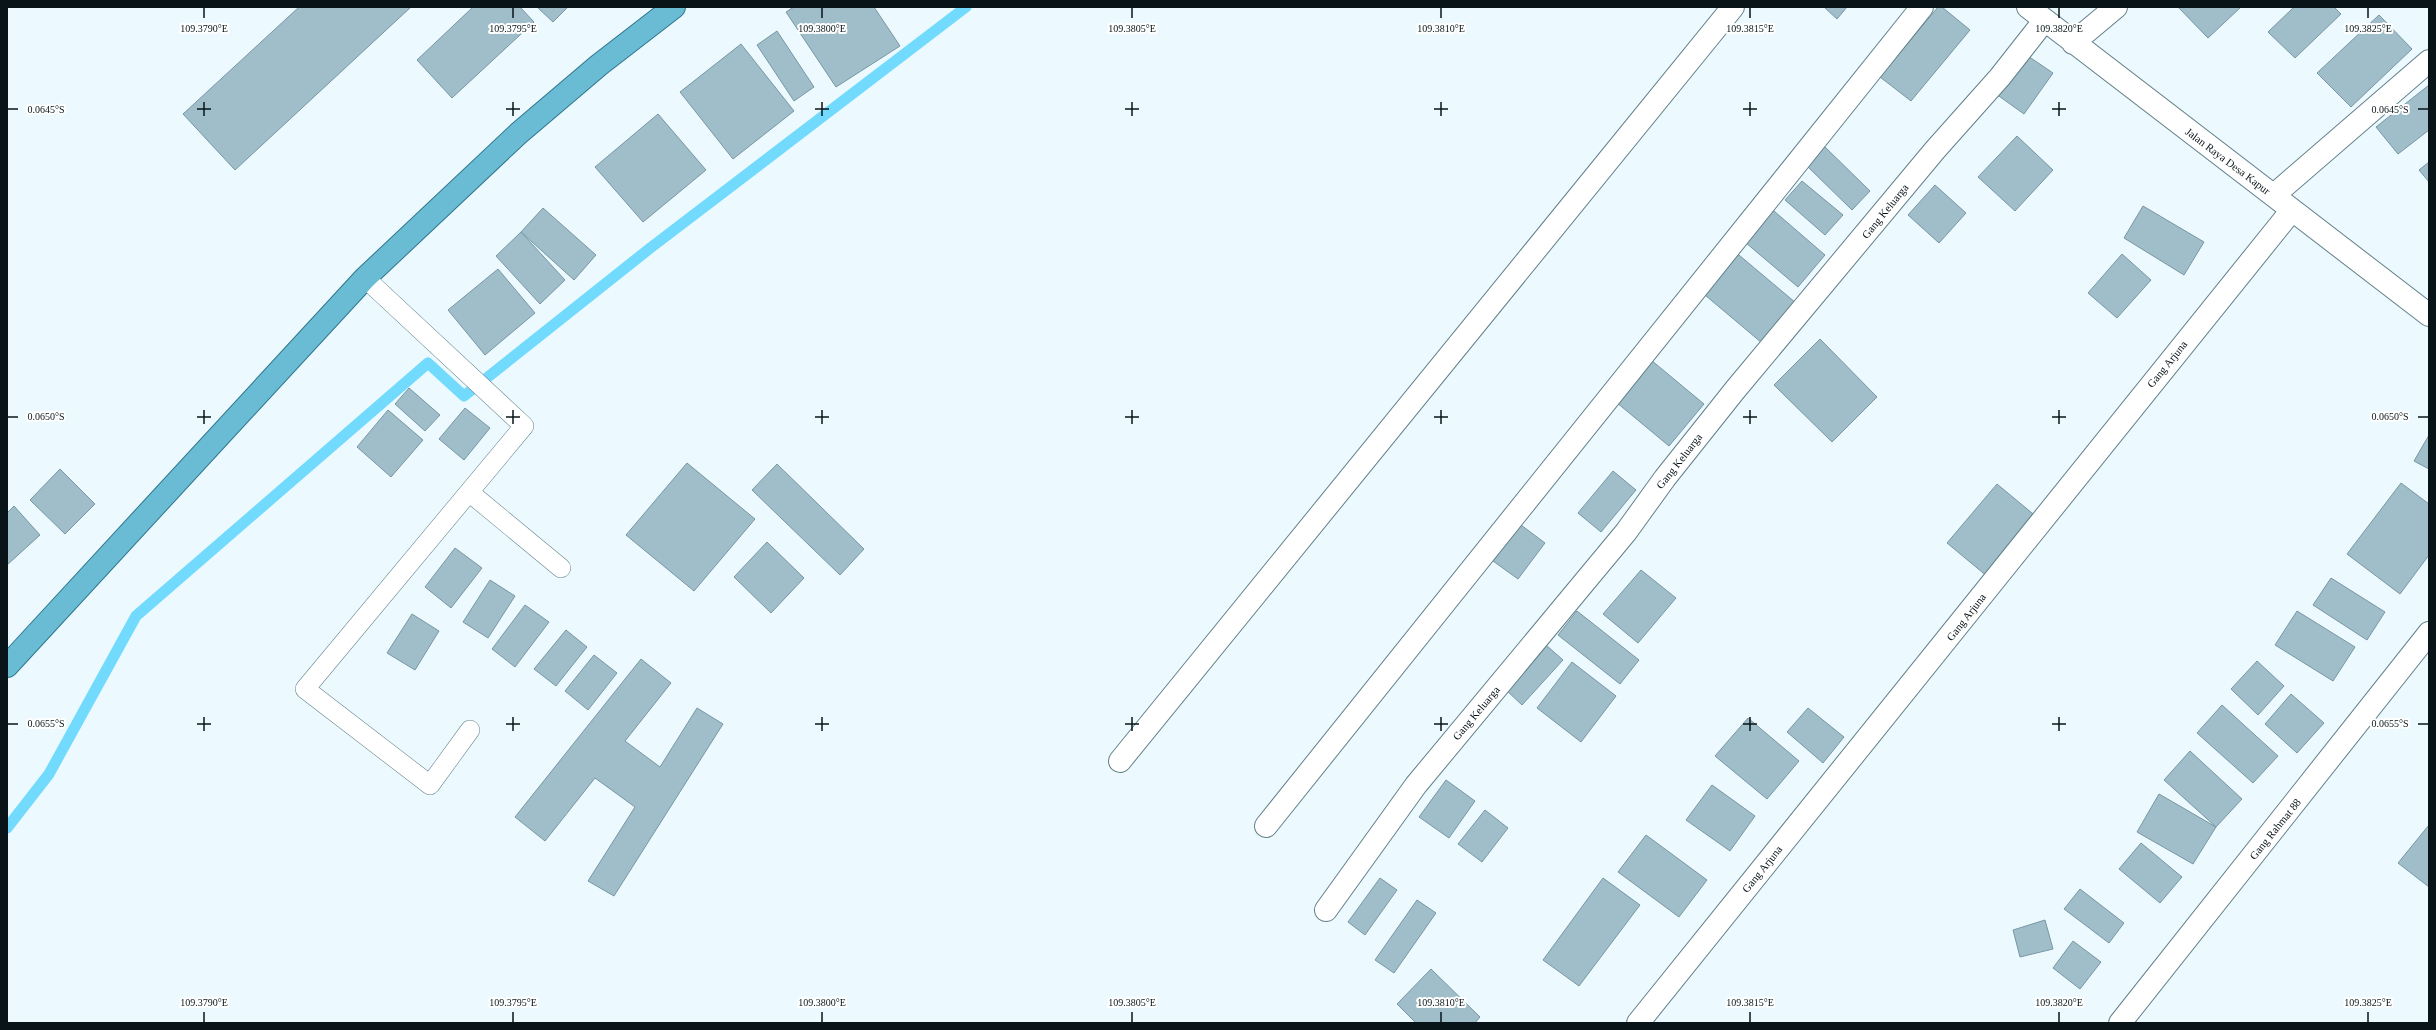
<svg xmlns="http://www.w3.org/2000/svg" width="2436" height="1030" font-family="Georgia,serif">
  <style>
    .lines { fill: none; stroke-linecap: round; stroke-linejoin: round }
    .stream { stroke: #71dafd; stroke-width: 11 }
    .building { fill: #9fbeca; stroke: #7897a2 }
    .service-casing { stroke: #62808a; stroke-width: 20 }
    .minor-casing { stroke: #62808a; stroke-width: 24 }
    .trunk-casing { stroke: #2f768c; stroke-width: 24 }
    .service { stroke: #fff; stroke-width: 19 }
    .minor { stroke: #fff; stroke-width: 22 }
    .trunk { stroke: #6abbd4; stroke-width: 22 }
    .ticks { fill: none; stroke: #081418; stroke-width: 1.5 }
    .labels { text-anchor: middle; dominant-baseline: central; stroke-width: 4; stroke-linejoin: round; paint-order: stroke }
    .street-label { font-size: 11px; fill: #081418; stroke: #fff }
    .ticks-label { font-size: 10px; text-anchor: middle; fill: #081418; stroke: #fff; stroke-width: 4; stroke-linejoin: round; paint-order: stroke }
  </style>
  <rect width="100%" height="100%" fill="#ecf9fe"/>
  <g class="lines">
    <path class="stream" d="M7 828 49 774 136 616 428 363 464 396 649 249 966 7"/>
  </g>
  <path class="building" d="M299 7H411L235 170 183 114Z
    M473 7H520L534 22 452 98 417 60Z
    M537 7H568L553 22Z
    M794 7H874L900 46 836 87 786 12Z
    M1824 7H1847L1837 19Z
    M1938 7H1942L1970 30 1911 101 1880 77Z
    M2178 7H2241L2208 38Z
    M2294 7H2334L2341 14 2295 58 2268 32Z
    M2379 15 2412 49 2351 107 2317 73Z
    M777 31 814 87 794 101 757 45Z
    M741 44 794 111 733 159 680 92Z
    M2025 54 2053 73 2024 114 1996 94Z
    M2429 85V130L2398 154 2376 127Z
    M658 114 706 170 643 222 595 167Z
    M2017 136 2053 170 2015 211 1978 177Z
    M1824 146 1870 191 1852 210 1806 165Z
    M2429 162V182L2419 170Z
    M1802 181 1843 215 1825 235 1785 200Z
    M1935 185 1966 213 1939 243 1908 215Z
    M1767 205 1825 255 1798 287 1739 237Z
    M2143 206 2204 242 2184 275 2124 238Z
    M543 208 596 255 574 280 521 232Z
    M521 232 565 280 540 304 496 256Z
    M1733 250 1796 303 1762 343 1699 290Z
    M2122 254 2151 280 2117 318 2088 293Z
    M498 269 535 313 485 355 448 310Z
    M1820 339 1877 397 1832 442 1774 385Z
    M1651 360 1704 404 1669 446 1616 402Z
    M409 388 440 415 425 431 395 404Z
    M465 408 490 428 464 460 439 439Z
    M388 410 423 440 391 477 357 447Z
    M2429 435V469L2414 461Z
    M687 463 755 519 694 591 626 535Z
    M777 464 864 549 840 575 752 490Z
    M60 469 95 504 65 534 30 500Z
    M1613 471 1636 490 1601 532 1578 513Z
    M2401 483 2429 504V555L2400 594 2347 554Z
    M1997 484 2038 518 1988 577 1947 543Z
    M14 506 40 535 7 565V513Z
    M1521 525 1545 543 1518 579 1493 561Z
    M767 542 804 578 771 613 734 577Z
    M455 548 482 568 451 608 425 587Z
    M1641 570 1676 598 1638 643 1603 614Z
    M2331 578 2385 612 2367 640 2313 605Z
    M490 580 515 596 488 638 463 622Z
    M525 605 549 622 515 667 492 649Z
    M1577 611 1639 660 1620 684 1558 635Z
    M2297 611 2355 647 2333 681 2275 645Z
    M412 614 439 631 415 670 387 653Z
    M566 630 587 647 556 686 534 669Z
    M1546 645 1563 660 1522 705 1505 689Z
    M594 655 617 673 588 710 565 691Z
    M641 659 671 683 625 741 660 767 697 708 723 724 614 896 588 881 635 807 595 778 545 841 515 817Z
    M2257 661 2284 686 2258 715 2231 689Z
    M1572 662 1616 696 1581 742 1537 708Z
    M2291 694 2324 723 2297 753 2265 724Z
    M2222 705 2278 756 2253 783 2197 733Z
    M1808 708 1844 737 1823 763 1787 732Z
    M1748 718 1799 761 1767 799 1715 756Z
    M2190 751 2242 799 2216 827 2164 780Z
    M1446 780 1475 801 1449 838 1419 817Z
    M1712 785 1755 816 1730 851 1686 820Z
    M2159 794 2216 827 2193 864 2137 832Z
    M1485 810 1508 828 1482 862 1458 844Z
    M2429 825V887L2398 863Z
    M1646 835 1707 880 1679 917 1618 872Z
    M2141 843 2182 877 2160 903 2119 869Z
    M1380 878 1397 890 1365 935 1348 922Z
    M1603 878 1640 905 1579 986 1543 960Z
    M2080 889 2124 923 2109 943 2064 909Z
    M1417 900 1436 913 1394 973 1375 960Z
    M2045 920 2053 949 2020 957 2013 930Z
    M2073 941 2101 962 2080 989 2053 968Z
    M1431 969 1480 1017 1475 1023H1416L1397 1004Z"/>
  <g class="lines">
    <defs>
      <path id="service" d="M365 278 524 426 305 689 430 785 470 730
        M469 492 561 568"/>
      <path id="minor" d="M2028 7 2429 315
        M2073 43 2116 7
        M2274 195 2429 61
        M1120 761 1733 7
        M1266 826 1922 7
        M1326 910 1416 785 1626 532 1665 478 1735 390 1935 150 2000 77 2044 21
        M1638 1023 2292 210
        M2120 1023 2429 633"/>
      <path id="trunk" d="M7 666 365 278 519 133 599 65 674 7"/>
    </defs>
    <use href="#service" class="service-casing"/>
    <use href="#minor" class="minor-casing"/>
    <use href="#trunk" class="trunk-casing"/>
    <use href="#service" class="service"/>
    <use href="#minor" class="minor"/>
    <use href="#trunk" class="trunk"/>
  </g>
  <path class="ticks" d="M204 8V18M513 8V18M822 8V18M1132 8V18M1441 8V18M1750 8V18M2059 8V18M2368 8V18M204 102V116M513 102V116M822 102V116M1132 102V116M1441 102V116M1750 102V116M2059 102V116M8 109H18M197 109H211M506 109H520M815 109H829M1125 109H1139M1434 109H1448M1743 109H1757M2052 109H2066M2418 109H2428M204 410V424M513 410V424M822 410V424M1132 410V424M1441 410V424M1750 410V424M2059 410V424M8 417H18M197 417H211M506 417H520M815 417H829M1125 417H1139M1434 417H1448M1743 417H1757M2052 417H2066M2418 417H2428M204 717V731M513 717V731M822 717V731M1132 717V731M1441 717V731M1750 717V731M2059 717V731M8 724H18M197 724H211M506 724H520M815 724H829M1125 724H1139M1434 724H1448M1743 724H1757M2052 724H2066M2418 724H2428M204 1012V1022M513 1012V1022M822 1012V1022M1132 1012V1022M1441 1012V1022M1750 1012V1022M2059 1012V1022M2368 1012V1022"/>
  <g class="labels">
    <g class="street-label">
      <text transform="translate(2228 161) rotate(37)">Jalan Raya Desa Kapur</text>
      <text transform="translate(1885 211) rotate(-51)">Gang Keluarga</text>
      <text transform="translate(2167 364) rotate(-51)">Gang Arjuna</text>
      <text transform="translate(1679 461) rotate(-52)">Gang Keluarga</text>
      <text transform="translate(1966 617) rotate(-52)">Gang Arjuna</text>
      <text transform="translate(1476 713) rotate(-50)">Gang Keluarga</text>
      <text transform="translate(2275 829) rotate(-51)">Gang Rahmat 88</text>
      <text transform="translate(1762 869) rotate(-51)">Gang Arjuna</text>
    </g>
  </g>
  <g class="ticks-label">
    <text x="204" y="32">109.3790°E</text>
    <text x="513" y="32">109.3795°E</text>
    <text x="822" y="32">109.3800°E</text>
    <text x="1132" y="32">109.3805°E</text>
    <text x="1441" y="32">109.3810°E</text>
    <text x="1750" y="32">109.3815°E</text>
    <text x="2059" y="32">109.3820°E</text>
    <text x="2368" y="32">109.3825°E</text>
    <text x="46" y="113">0.0645°S</text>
    <text x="2390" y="113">0.0645°S</text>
    <text x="46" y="420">0.0650°S</text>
    <text x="2390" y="420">0.0650°S</text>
    <text x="46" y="727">0.0655°S</text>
    <text x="2390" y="727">0.0655°S</text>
    <text x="204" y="1006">109.3790°E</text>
    <text x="513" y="1006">109.3795°E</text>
    <text x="822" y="1006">109.3800°E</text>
    <text x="1132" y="1006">109.3805°E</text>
    <text x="1441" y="1006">109.3810°E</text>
    <text x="1750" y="1006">109.3815°E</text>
    <text x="2059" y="1006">109.3820°E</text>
    <text x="2368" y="1006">109.3825°E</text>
  </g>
  <rect width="2436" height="1030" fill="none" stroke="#081418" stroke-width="16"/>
</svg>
